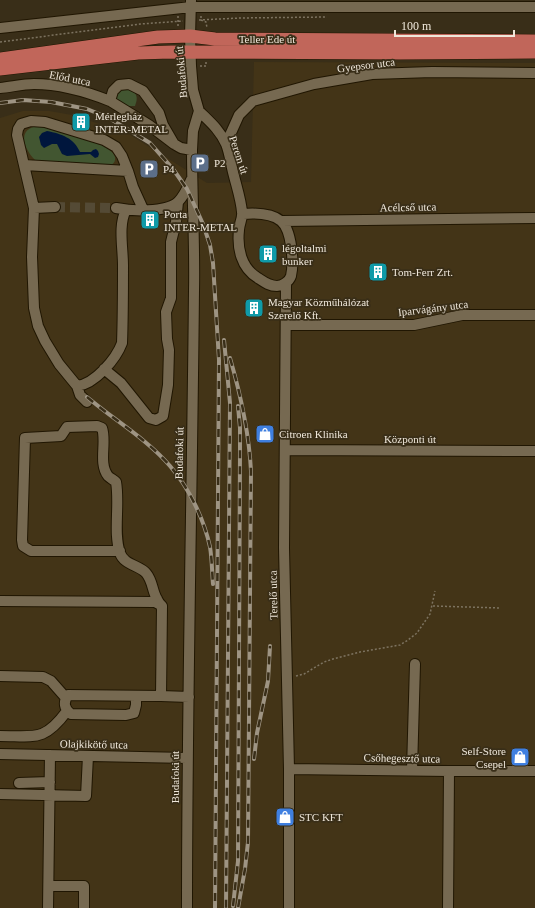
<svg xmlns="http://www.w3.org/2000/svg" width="535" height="908" font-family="Georgia,serif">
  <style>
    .built { fill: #433417 }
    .green { fill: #425631 }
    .water { fill: #00163d }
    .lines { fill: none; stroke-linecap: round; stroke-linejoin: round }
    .minor-tunnel { stroke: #544a35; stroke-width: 10; stroke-dasharray: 10 5; stroke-linecap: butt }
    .minor-casing { stroke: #201602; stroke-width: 12 }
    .major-casing { stroke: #201602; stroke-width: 14 }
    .path { stroke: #7d7360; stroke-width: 1.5; stroke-dasharray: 2 2; stroke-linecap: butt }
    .minor { stroke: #766951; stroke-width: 10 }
    .major { stroke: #c1665a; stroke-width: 13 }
    .rail-casing { stroke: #9e9483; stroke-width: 4 }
    .rail { stroke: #392e18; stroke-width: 2.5; stroke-dasharray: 8; stroke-linecap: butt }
    .labels { text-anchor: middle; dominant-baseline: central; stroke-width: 3.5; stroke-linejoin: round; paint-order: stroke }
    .street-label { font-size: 11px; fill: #efe7da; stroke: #392e18 }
    .poi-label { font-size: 11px; fill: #efe7da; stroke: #392e18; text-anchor: start }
  </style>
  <rect width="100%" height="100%" fill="#392e18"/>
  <path class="built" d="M254 62 535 63V908H0V118L23 111H49L72 115 127 133 207 183 251 182Z"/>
  <path class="green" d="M124 87C134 91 140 94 135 106H128L117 101V93Z
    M39 126C53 128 112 142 115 157 116 164 110 166 105 167L35 160C24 149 16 128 39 126Z"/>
  <path class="water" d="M47 131C62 134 74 138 80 152H91L93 150 96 149 98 151 99 154 98 157 95 158 90 154 67 156 62 154 57 144H52L44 148 41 145 39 137 42 133Z"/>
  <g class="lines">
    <path class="minor-tunnel" d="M55 207 116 208"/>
    <defs>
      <path id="minor" d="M0 28 191 7H535
        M0 88C11 87 23 84 34 84 61 84 85 91 110 101
        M199 111C209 121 220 130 226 144 230 154 231 166 234 176 237 188 241 200 242 212 243 218 239 224 239 230 237 248 241 268 258 278 264 282 269 286 277 286 282 286 289 282 291 276 294 263 292 230 281 221 271 213 255 213 243 214
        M174 144 149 125 110 101 113 91 119 85 129 84 143 91 159 113 163 125 174 144 181 148 192 150
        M226 144 239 115 253 101 314 84 372 74 432 72 535 73
        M24 165 128 171
        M34 208 55 207
        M116 208C131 211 166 213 178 202 184 196 188 187 191 180
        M282 221 535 218
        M286 283 284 548 289 769V908
        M286 325H414L462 315H535
        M104 369 121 383 149 418 156 420 163 416 168 385 169 350 167 339 166 312 171 298V242L176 222 178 202
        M77 386C95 384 116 359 122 343 123 317 123 291 123 265 123 248 118 225 126 210
        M87 402 80 395 77 386 59 364 45 341 38 326 34 308 32 257 34 208 17 135 18 129 21 124 31 121 45 122 104 140 116 147 122 156 128 171 133 187 143 209
        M285 450 535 451
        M120 551H31L23 546 22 540 25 438 61 436 67 427 97 426 102 428C107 442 98 463 108 476 110 478 114 480 116 482 120 504 113 533 120 553 124 565 139 565 146 573 153 581 152 591 157 599 158 602 160 604 162 606L161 696 189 697
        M0 601 155 602 162 606
        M0 676 43 677 51 681 66 698
        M136 696V705L134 713 126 715 71 714C64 709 63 702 68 695L161 696
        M0 736C35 736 44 742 67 711
        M0 754 187 758
        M289 769 449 771 448 908
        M412 770 415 664
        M449 771H535
        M19 783 50 782
        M0 794 86 796 88 756
        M49 886H84V908
        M48 908 50 755
        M187 908C187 702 192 496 194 291 195 244 192 197 192 150L193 131 199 111 193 90 191 66 190 36 191 0"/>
      <path id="major" d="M0 59 158 37 190 36 215 39 535 41
        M0 69 138 53 171 52 400 53 535 52"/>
    </defs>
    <use href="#minor" class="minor-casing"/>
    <use href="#major" class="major-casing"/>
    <path class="path" d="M201 16V20L206 22 207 28
      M199 20 240 18 327 17
      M178 26V16
      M0 42 140 24 183 21
      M178 62 177 66H182
      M200 66H206V62
      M433 606 501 608
      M296 676 304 674 324 662 333 659 360 652 400 645 408 640 417 633 430 614 435 591"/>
    <use href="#minor" class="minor"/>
    <use href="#major" class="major"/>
    <defs>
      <path id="rail" d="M0 103 23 100 51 102 87 109 109 118 150 143 173 169 187 189 203 224 210 245 213 263 219 360 215 908
        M224 340 230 403 226 908
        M230 358C241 396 249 432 251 471L248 842 245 869 238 908
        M87 397C114 420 147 439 170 466 189 488 204 519 210 547 212 559 212 572 213 584
        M254 759 257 733 268 681 270 646
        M233 906 238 861 240 452V428L238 406"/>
    </defs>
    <use href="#rail" class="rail-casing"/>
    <use href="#rail" class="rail"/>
  </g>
  <defs>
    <symbol id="building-square" viewBox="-11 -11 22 22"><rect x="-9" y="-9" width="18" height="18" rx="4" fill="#0f9aa8" stroke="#392e18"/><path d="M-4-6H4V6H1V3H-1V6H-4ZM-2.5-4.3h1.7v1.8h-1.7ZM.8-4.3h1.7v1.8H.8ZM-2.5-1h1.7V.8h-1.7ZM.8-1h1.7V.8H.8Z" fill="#fff"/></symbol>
    <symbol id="parking-square" viewBox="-11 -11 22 22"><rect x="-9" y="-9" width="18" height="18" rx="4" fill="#5c6f8a" stroke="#392e18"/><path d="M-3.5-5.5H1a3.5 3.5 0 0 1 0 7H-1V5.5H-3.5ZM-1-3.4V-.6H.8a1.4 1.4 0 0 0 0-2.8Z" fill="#fff"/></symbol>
    <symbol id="shop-square" viewBox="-11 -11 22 22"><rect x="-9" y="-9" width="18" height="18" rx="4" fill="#3f7fe0" stroke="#392e18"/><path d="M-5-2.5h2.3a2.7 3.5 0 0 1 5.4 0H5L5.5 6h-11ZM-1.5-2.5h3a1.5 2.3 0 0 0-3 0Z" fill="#fff"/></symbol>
  </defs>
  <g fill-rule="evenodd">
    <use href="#building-square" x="70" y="111" width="22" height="22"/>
    <use href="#parking-square" x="189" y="152" width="22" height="22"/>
    <use href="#parking-square" x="138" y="158" width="22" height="22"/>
    <use href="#building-square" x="139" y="209" width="22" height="22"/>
    <use href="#building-square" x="257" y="243" width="22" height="22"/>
    <use href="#building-square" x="367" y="261" width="22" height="22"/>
    <use href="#building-square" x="243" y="297" width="22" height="22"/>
    <use href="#shop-square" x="254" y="423" width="22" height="22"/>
    <use href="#shop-square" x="509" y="746" width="22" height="22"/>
    <use href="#shop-square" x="274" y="806" width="22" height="22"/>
  </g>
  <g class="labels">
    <g class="street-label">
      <text x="267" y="39">Teller Ede út</text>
      <text transform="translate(366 65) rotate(-7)">Gyepsor utca</text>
      <text transform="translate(181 72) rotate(-95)">Budafoki út</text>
      <text transform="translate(70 78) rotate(11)">Előd utca</text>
      <text transform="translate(239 155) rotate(72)">Perem út</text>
      <text transform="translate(408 207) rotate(-1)">Acélcső utca</text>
      <text transform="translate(433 308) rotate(-7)">Iparvágány utca</text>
      <text x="410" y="439">Központi út</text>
      <text transform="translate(179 453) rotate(-89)">Budafoki út</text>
      <text transform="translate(273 595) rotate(-91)">Terelő utca</text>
      <text transform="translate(94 744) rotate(1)">Olajkikötő utca</text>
      <text transform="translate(402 758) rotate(1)">Csőhegesztő utca</text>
      <text transform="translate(175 777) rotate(-90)">Budafoki út</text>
    </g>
    <g class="poi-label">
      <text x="95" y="116">Mérlegház<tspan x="95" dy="13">INTER-METAL</tspan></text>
      <text x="214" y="163">P2</text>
      <text x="163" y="169">P4</text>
      <text x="164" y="214">Porta<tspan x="164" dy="13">INTER-METAL</tspan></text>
      <text x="282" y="248">légoltalmi<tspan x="282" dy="13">bunker</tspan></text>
      <text x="392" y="272">Tom-Ferr Zrt.</text>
      <text x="268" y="302">Magyar Közműhálózat<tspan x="268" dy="13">Szerelő Kft.</tspan></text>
      <text x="279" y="434">Citroen Klinika</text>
      <text x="506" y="751" text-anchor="end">Self-Store<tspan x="506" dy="13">Csepel</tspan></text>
      <text x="299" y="817">STC KFT</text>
    </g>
  </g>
  <path d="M395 30v6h119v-6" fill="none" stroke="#efe7da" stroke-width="2"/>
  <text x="401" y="30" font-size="12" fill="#efe7da" stroke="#392e18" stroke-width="3" paint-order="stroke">100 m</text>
</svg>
